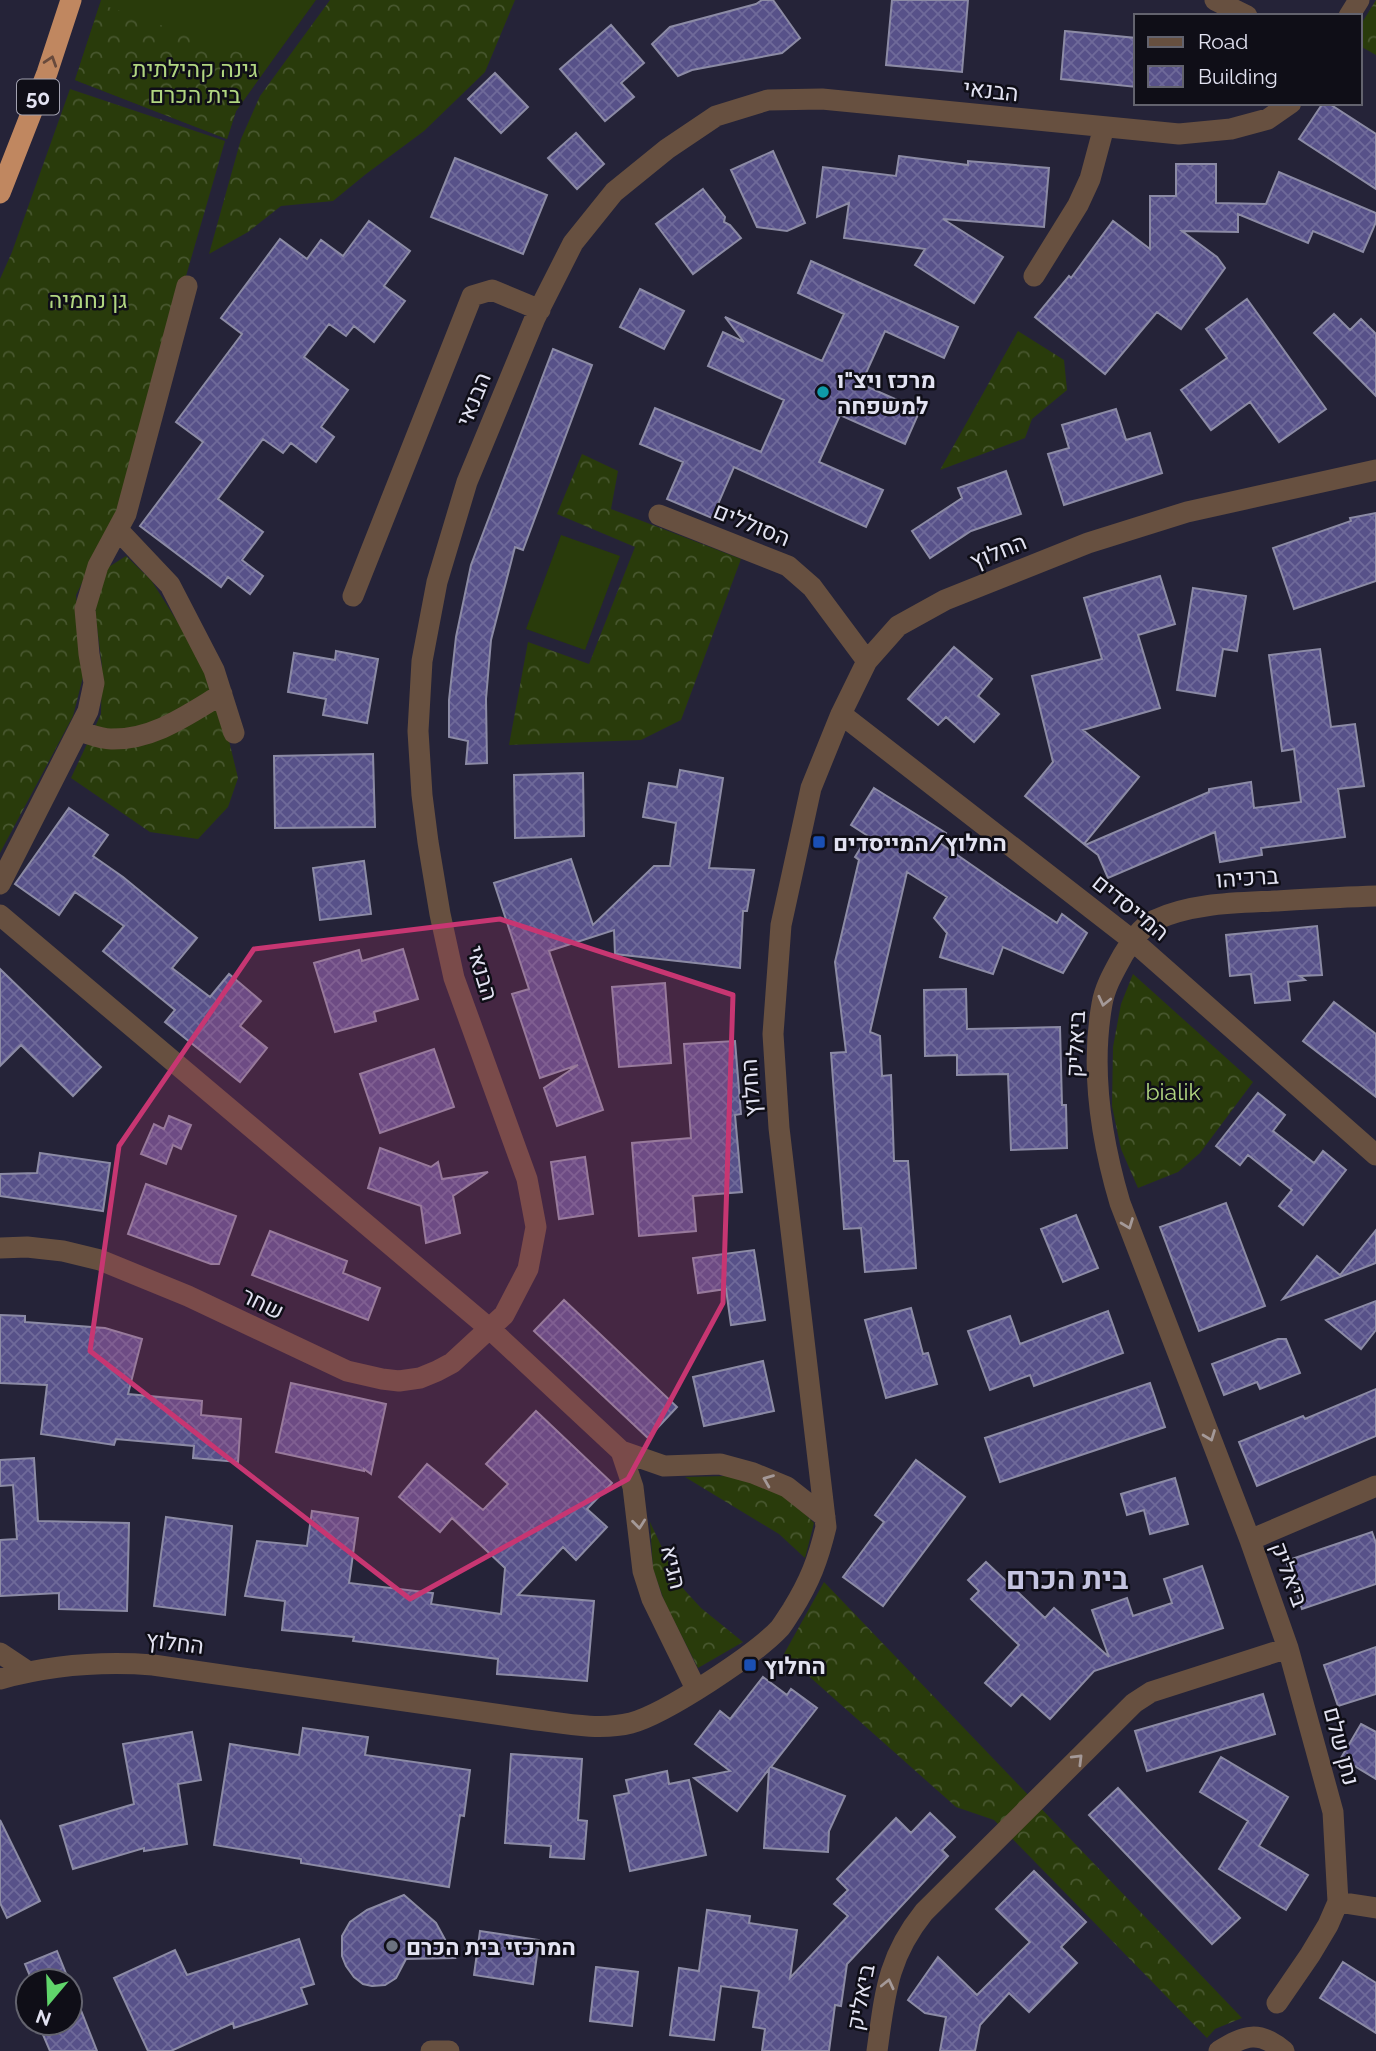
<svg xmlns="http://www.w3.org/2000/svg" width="1376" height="2051" font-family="Raleway,Heebo,sans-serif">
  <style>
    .grass { fill: #293b0b }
    .forest { fill: url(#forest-crowns) }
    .building { fill: url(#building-cross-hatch); stroke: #8c8ba5; stroke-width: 2 }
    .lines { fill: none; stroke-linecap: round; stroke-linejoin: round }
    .minor { stroke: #675040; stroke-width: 21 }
    .highway { stroke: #c08760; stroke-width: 21 }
    .oneway { stroke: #684a3c }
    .oneway2 { stroke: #a49998 }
    .marked { fill: #c73672; fill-opacity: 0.2; stroke: #c73672; stroke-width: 5; stroke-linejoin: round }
    .culture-dot { fill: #0f9aa8; stroke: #0f0e17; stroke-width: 2.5 }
    .transit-dot { fill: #1a4fb4; stroke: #0f0e17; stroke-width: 2.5 }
    .worship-dot { fill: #6b7280; stroke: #0f0e17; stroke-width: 2.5 }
    .labels { text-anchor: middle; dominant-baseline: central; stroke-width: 5; stroke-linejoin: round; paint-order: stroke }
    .shield { fill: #0f0e17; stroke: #a3a2b0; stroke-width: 2 }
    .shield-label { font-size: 21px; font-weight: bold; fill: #e2e2f1 }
    .park-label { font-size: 23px; fill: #b1d681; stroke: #0f0e17 }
    .street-label { font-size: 23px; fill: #e2e2f1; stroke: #0f0e17 }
    .poi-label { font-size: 23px; font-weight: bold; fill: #e2e2f1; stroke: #0f0e17; text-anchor: start }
    .district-label { font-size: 30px; font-weight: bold; fill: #c4c4e0; stroke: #0f0e17 }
  </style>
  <defs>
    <pattern id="forest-crowns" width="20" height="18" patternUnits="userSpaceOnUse" patternTransform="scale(1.75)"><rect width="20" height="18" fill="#293b0b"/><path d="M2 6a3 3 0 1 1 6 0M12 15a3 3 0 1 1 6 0" fill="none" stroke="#48572f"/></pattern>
    <pattern id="building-cross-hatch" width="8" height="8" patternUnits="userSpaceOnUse" patternTransform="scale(1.75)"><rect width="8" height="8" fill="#575189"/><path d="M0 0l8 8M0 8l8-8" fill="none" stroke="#6f6a9a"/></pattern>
  </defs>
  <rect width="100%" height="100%" fill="#252338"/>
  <path class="grass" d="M101 0H316L236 111 227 139 75 80Z
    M561 535 620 556 585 650 526 629Z"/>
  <path class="forest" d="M330 0H515L485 72 424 131 366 174 333 201 281 206 248 232 209 254 241 139 260 96Z
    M1376 0V55L1360 46V26Z
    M100 4 270 63 236 111 227 139 75 80Z
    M70 89 225 141 119 508 76 595 83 677 73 716 0 853V279L12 252Z
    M1018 331 1064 360 1067 390 1032 419 1025 438 940 470Z
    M582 454 618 471 611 509 741 559 681 720 641 740 509 745 528 642 589 664 635 547 557 514Z
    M126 556 151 580 208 670 223 716 238 778 228 807 198 839 150 832 71 778 101 714 102 666 95 612 104 570Z
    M1133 974 1253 1082 1200 1153 1178 1172 1138 1188 1121 1149 1112 1106 1113 1047 1121 1004Z
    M728 1476 758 1483 789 1498 814 1523 805 1558 779 1534 685 1477Z
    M650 1522 679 1584 701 1608 743 1642 698 1668 665 1603 653 1569Z
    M824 1582 1242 2018 1215 2029 1207 2038 994 1820 956 1807 784 1654Z"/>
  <path class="building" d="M762 0H773L800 38 782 53 692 70 678 76 652 44 670 27 756 4Z
    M892 0H968L962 72 886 65Z
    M611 25 644 63 621 83 634 97 605 121 560 69Z
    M1065 31 1136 38V87L1061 79Z
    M495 73 528 107 501 133 468 99Z
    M1323 103H1328L1376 134V189L1299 139Z
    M576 133 604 164 577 189 548 158Z
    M773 151 805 223 787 231 757 227 731 170Z
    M899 156 968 165V161L1049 168 1044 227 943 219 1003 257 974 303 915 265 925 249 844 238 849 203 817 217 823 167 896 176Z
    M455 158 547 195 523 254 431 217Z
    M1176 164H1216V203L1266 204 1279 172 1376 213V222L1363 252 1313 231 1308 243 1238 214V232L1182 231 1217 257 1225 268 1181 329 1157 312 1105 374 1035 317 1069 276 1071 278 1113 221 1150 249V196H1176Z
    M703 189 725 217 724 222 730 225 741 238 693 274 656 224Z
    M369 221 410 251 384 286 405 301 374 342 354 326 346 336 329 324 304 357 348 390 321 427 334 437 316 462 291 443 283 453 263 439 218 499 263 532 242 560 263 576 257 585 250 594 228 577 221 587 140 526 203 442 176 422 242 334 221 318 280 239 307 259 321 240 343 256Z
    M811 261 958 327 944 358 885 331 861 384 920 410 905 444 840 415 819 462 883 490 866 527 734 467 712 518 667 499 683 462 640 444 655 408 761 452 784 400 708 366 723 332 744 342 725 317 822 361 844 314 798 293Z
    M640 289 684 311 664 349 620 327Z
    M1247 299 1326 409 1279 442 1250 402 1211 430 1181 390 1227 358 1206 329Z
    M1334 314 1350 330 1361 319 1376 334V396L1314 333Z
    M553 349 592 365 523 550 515 547 491 640 486 699 487 763 466 764 468 741 449 737V700L456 637 471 565Z
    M1116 409 1126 440 1150 433 1162 473 1064 505 1048 454 1069 448 1062 425Z
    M1006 471 1021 514 971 531 930 558 912 531 962 498 958 488Z
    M1376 513V581L1294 609 1273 548 1351 521 1350 518Z
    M1160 576 1175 624 1138 635 1160 708 1083 730 1139 777 1084 844 1025 796 1053 762 1032 676 1102 659 1084 598Z
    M1193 588 1246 596 1237 651 1223 649 1215 696 1177 690Z
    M954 647 992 679 978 696 999 714 974 742 946 717 938 725 908 699Z
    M1320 649 1331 727 1355 724 1364 786 1338 789 1345 837 1261 848 1262 855 1220 862 1215 832 1108 878 1098 855 1085 845 1209 792V789L1251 782 1254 808 1301 802 1294 749 1282 751 1269 655Z
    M336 651 378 659 367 723 323 715 326 699 288 692 294 653 335 660Z
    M373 754 375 827 275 828 274 756Z
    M680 770 723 778 709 868 754 870 747 911H743L740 968 615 954 614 930 549 951 603 1110 557 1126 544 1088 578 1065 540 1078 512 994 529 989 494 883 571 859 593 925 654 866H670L676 823 643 817 649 783 677 787Z
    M583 773 584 836 515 838 514 775Z
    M874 788 946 833 940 843 1012 893 1057 923 1062 914 1087 933 1063 973 1003 947 993 974 940 957 947 933 934 918 947 897 907 872 870 1032 880 1036 882 1076 891 1075 894 1161H908L916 1268 865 1272 861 1228 844 1229 831 1053 846 1052 835 962 859 860 855 857 868 836 851 825Z
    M69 808 108 835 93 856 123 877 197 938 172 968 210 997 229 974 261 1001 240 1026 267 1048 240 1082 165 1022 175 1010 103 951 124 926 75 892 59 915 15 884Z
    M364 861 371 914 320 920 313 868Z
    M1317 926 1322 975 1300 976 1305 980 1288 982 1290 1000 1255 1003 1251 974 1230 976 1226 935Z
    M403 949 418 999 374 1012 376 1021 335 1032 314 963 359 950 362 961Z
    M0 969 101 1067 73 1096 21 1045 0 1066Z
    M665 983 671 1063 619 1067 612 987Z
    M966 989 967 1029 1060 1027 1062 1105H1066L1067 1148 1011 1150 1008 1074 957 1075V1055L925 1056 924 990Z
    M1334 1002 1376 1034V1097L1303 1041Z
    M735 1041 741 1114 735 1115 742 1192 693 1196 696 1231 639 1236 632 1143 691 1138 684 1044Z
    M434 1049 454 1107 380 1133 360 1074Z
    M1258 1093 1285 1115 1273 1131 1314 1163 1323 1151 1346 1170 1303 1225 1279 1206 1292 1190 1248 1155 1240 1165 1216 1146Z
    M169 1116 191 1125 181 1149 173 1145 166 1164 141 1154 154 1124 164 1129Z
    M380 1148 431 1167 438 1162 442 1179 488 1172 453 1196 460 1233 426 1243 421 1206 368 1188Z
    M40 1153 110 1163 103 1211 0 1196V1174L37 1173Z
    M585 1157 593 1214 559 1219 551 1162Z
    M146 1184 236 1216 219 1264H211L128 1234Z
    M1226 1203 1265 1306 1199 1331 1160 1227Z
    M1076 1215 1098 1268 1063 1282 1041 1229Z
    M1376 1230V1263L1283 1299 1317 1256 1340 1275Z
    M270 1231 347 1261 343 1273 380 1288 368 1320 252 1275Z
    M754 1250 765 1320 731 1325 726 1289 698 1293 693 1258Z
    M564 1300 677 1407 648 1438 534 1331Z
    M1376 1301V1330L1361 1349 1326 1320Z
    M911 1308 923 1354 928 1353 937 1384 886 1398 865 1320Z
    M1108 1311 1123 1353 1034 1386 1030 1375 990 1390 968 1331 1010 1316 1020 1344Z
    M0 1315 25 1316V1322L105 1328 142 1339 128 1394 202 1401 201 1415 241 1419 238 1462 193 1458 194 1446 116 1439 114 1445 41 1434 47 1385 0 1383Z
    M1278 1339H1286L1300 1373 1260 1389 1257 1382 1224 1395 1212 1364Z
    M763 1361 774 1411 704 1426 693 1377Z
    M291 1383 386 1404 371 1474 364 1469V1471L276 1452Z
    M1150 1383 1165 1427 1000 1482 985 1438Z
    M1376 1389V1436L1257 1486 1239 1442 1303 1416 1305 1419Z
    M536 1411 612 1483 587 1509 607 1527 576 1560 563 1547 518 1595 594 1601 587 1681 497 1674 498 1659 353 1641 354 1637 282 1630 285 1601 245 1596 257 1541 307 1546 312 1511 358 1518 349 1583 433 1593 431 1604 501 1614 505 1568 452 1518 440 1532 399 1497 427 1464 483 1510 508 1484 486 1464Z
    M34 1458 38 1521 129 1523 127 1611 59 1609V1593L0 1596V1540L17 1539 13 1485 0 1486V1460Z
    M916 1460 965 1497 883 1606 843 1577 884 1522 875 1515Z
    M1175 1478 1188 1524 1150 1534 1144 1510 1127 1515 1121 1494Z
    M166 1517 232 1526 225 1615 154 1606Z
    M1372 1532 1376 1543V1584L1302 1609 1286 1561Z
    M986 1562 1045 1618 1054 1608 1109 1657 1092 1610 1127 1598 1133 1616 1172 1603 1164 1579 1202 1566 1223 1628 1094 1671 1050 1719 1022 1694 1011 1706 985 1683 1019 1645 971 1599 979 1591 968 1580Z
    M1376 1647V1694L1338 1706 1324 1665Z
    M763 1677 787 1695 791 1689 817 1708 771 1767 845 1796 829 1831 828 1852 764 1848 769 1769 737 1811 694 1778 730 1771 695 1744 720 1711 730 1719Z
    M1263 1694 1275 1734 1147 1771 1135 1731Z
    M1361 1724 1376 1732V1779L1341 1758Z
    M303 1728 368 1737 365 1755 470 1770 464 1816 460 1815 449 1887 301 1863V1859L214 1845 230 1744 299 1755Z
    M192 1732 201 1780 178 1784 187 1844 144 1851V1848L73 1869 60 1826 134 1804 123 1744Z
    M511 1754 582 1759 578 1820 587 1821 584 1859 550 1857 551 1846 505 1843Z
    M1221 1757 1288 1797 1259 1846 1308 1875 1286 1910 1219 1869 1248 1821 1200 1792Z
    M667 1771 669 1784 689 1780 706 1855 630 1871 614 1796 629 1793 626 1780Z
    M1118 1788 1240 1918 1212 1944 1089 1815Z
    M930 1813 955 1837 942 1850 948 1856 847 1964 841 2006 835 2005 829 2051H762L765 2029 753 2027 759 1991 721 1986 714 2040 670 2035 679 1968 699 1971 707 1910 750 1916 749 1923 797 1930 790 1978 848 1916 834 1904 848 1890 837 1879 896 1818 911 1833Z
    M0 1820 40 1901 7 1918 0 1903Z
    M1034 1871 1086 1922 1061 1947 1077 1963 1029 2012 1009 1993 980 2025 975 2051H940L946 2017 925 2013 908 2000 938 1957 977 1995 1030 1942 996 1909Z
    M404 1895 436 1923 455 1958 406 1959 396 1978 385 1985 372 1986 363 1984 354 1977 346 1966 342 1956V1936L350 1922 367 1910Z
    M480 1931 539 1940 533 1984 474 1975Z
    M299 1939 314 1984 301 1988 307 2004 234 2028 233 2023 171 2051H148L114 1978 175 1950 187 1975Z
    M57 1951 69 1981H32L25 1964Z
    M1343 1962 1376 1983V2033L1320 1998Z
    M596 1967 638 1972 632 2026 590 2021Z
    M71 1985 97 2051H50L38 2023H70Z"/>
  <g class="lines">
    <path class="minor" d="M1215 0 1247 16
      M1349 16 1359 0
      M1034 276 1078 205 1090 179 1104 127
      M659 515 788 566 812 587 867 661
      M118 530 170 585 214 670 234 733
      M353 596 472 296 492 290 540 310
      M841 714 1132 940 1376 1155
      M79 731C89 734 101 739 111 739 153 740 187 715 222 694
      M0 884 88 711 94 683 89 654 85 609 98 566 126 514 187 286
      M0 915 490 1329 621 1451
      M0 1248 27 1247 63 1251 100 1260 188 1296 347 1371 382 1379 399 1381 420 1378 437 1371 452 1363 504 1315 528 1269 536 1227 527 1179 454 978 440 914 428 842 422 795 418 731 422 661 437 582 467 482 535 318 573 243 614 192 667 149 716 116 768 100 822 99 1179 134 1231 129 1268 119 1291 103
      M1250 1540 1376 1486
      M0 1653 27 1671
      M0 1679C51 1665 101 1661 153 1665L530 1719C562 1723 599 1731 631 1723 665 1714 756 1654 780 1628 784 1623 788 1616 792 1610 810 1581 818 1560 826 1527L779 1128 773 1034 781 925 811 788 841 714 867 661 898 626 945 600 1088 543 1187 512 1376 470
      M696 1689 652 1599 643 1571 633 1487 621 1451 664 1466 720 1464 753 1473 787 1487 825 1517
      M1338 1902 1376 1908
      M1277 2003 1310 1955 1328 1925 1338 1902 1333 1812 1288 1648 1250 1540 1120 1203C1101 1139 1090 1071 1102 1004 1105 986 1115 970 1123 955 1131 942 1141 927 1155 920 1192 903 1235 903 1275 901 1309 899 1342 897 1376 896
      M431 2051H449
      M877 2051C885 1994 887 1958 924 1912L1134 1703 1151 1692 1288 1648
      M1219 2051C1245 2035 1259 2030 1284 2051"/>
    <path class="highway" d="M0 193 47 73 71 0"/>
  </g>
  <defs><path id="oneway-chevron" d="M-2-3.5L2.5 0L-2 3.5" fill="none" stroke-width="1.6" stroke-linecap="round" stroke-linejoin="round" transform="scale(1.75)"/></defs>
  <use class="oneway" href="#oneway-chevron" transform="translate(51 61) rotate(-72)"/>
  <g class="oneway2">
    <use href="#oneway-chevron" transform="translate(1104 1001) rotate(103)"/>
    <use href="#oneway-chevron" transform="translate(1128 1224) rotate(69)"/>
    <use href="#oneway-chevron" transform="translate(1210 1436) rotate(69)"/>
    <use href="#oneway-chevron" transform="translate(768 1480) rotate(-158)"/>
    <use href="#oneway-chevron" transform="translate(639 1524) rotate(84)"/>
    <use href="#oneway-chevron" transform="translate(1078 1759) rotate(-45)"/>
    <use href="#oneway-chevron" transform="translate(888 1984) rotate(-77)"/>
  </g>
  <path class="marked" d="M500 919 733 995 723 1303 628 1479 410 1599 90 1351 119 1146 254 949Z"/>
  <circle class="culture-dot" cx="823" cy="392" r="7"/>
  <g class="transit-dot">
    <rect x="812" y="835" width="14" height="14" rx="3.5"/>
    <rect x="743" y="1658" width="14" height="14" rx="3.5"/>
  </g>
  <circle class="worship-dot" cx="392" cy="1946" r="7"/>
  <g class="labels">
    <rect class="shield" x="17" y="79.5" width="42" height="35" rx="5"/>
    <g class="shield-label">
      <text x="38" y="97">50</text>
    </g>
    <g class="park-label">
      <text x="195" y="68">גינה קהילתית<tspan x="195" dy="26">בית הכרם</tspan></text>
      <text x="88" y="299">גן נחמיה</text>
      <text x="1173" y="1091">bialik</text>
    </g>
    <g class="street-label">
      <text transform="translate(991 90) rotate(6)">הבנאי</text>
      <text transform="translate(473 399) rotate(-68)">הבנאי</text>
      <text transform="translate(752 524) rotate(22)">הסוללים</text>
      <text transform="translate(998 551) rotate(-22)">החלוץ</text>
      <text transform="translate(1247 877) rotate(-4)">ברכיהו</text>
      <text transform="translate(1131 907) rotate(39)">המייסדים</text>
      <text transform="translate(483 973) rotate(73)">הבנאי</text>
      <text transform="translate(1075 1044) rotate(-87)">ביאליק</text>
      <text transform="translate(750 1088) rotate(-94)">החלוץ</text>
      <text transform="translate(263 1303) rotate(26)">שחר</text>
      <text transform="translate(674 1567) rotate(77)">הגיא</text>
      <text transform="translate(1290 1574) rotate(70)">ביאליק</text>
      <text transform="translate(175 1642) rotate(7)">החלוץ</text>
      <text transform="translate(1342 1746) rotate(75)">נתן שלם</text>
      <text transform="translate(860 1997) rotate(-79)">ביאליק</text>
    </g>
    <g class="poi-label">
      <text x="837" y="379">מרכז ויצ"ו<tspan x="837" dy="26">למשפחה</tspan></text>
      <text x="833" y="842">החלוץ/המייסדים</text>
      <text x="764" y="1665">החלוץ</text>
      <text x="406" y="1946">המרכזי בית הכרם</text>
    </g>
    <g class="district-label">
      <text x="1067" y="1578">בית הכרם</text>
    </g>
  </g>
  <rect x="1134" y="14" width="228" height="91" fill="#0f0e17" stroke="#63636e" stroke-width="2"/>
  <rect x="1148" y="37" width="35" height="10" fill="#675040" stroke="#63636e" stroke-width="2"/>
  <text x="1198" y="49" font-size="21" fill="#e2e2f1">Road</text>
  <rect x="1148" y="66" width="35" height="21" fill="url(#building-cross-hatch)" stroke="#63636e" stroke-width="2"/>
  <text x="1198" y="84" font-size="21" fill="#e2e2f1">Building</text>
  <g transform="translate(49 2002) rotate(199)"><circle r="33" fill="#0f0e17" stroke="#63636e" stroke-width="2"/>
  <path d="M0-5L12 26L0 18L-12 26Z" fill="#60d56b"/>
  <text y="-10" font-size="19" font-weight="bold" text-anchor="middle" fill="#e2e2f1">N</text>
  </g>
</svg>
